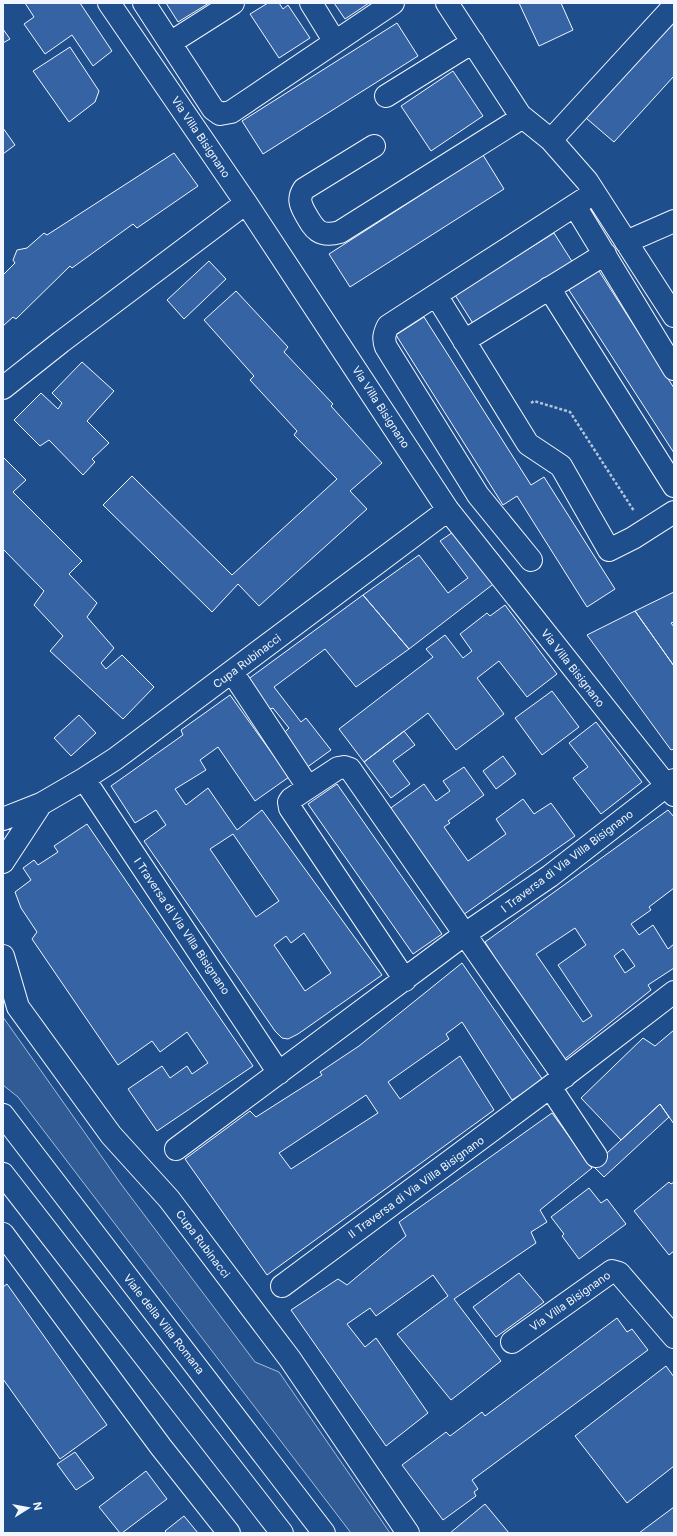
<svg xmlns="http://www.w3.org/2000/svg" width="677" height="1536" font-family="Inter,sans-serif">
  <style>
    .built { fill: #305b95; stroke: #a8bbd7 }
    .building { fill: #3563a3; stroke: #f2f6ff; fill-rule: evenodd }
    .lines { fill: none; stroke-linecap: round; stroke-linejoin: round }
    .minor-casing { stroke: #f2f6ff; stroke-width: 24 }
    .major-casing { stroke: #f2f6ff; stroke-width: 24 }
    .path { stroke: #b3c4dc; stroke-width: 2.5; stroke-dasharray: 3 2; stroke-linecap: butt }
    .minor { stroke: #1f4e8c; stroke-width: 22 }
    .major { stroke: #1f4e8c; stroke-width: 22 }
    .labels { text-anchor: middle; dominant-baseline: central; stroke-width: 3; stroke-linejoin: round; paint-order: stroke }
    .street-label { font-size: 11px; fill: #f2f6ff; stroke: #1f4e8c }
  </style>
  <rect width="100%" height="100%" fill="#1f4e8c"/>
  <path class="built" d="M3 1017 121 1184 255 1362 279 1372 390 1533H351L18 1097 3 1085Z"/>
  <path class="building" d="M25 3H80L112 51 93 66 72 35 45 54 24 24 34 17Z
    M166 3H209L178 22Z
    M268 3H279L283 9 288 5 310 38 279 58 250 14Z
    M334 3H369L345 19Z
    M519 3H561L573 30 539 46Z
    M674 22V76L614 142 586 118Z
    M397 23 418 56 263 154 242 121Z
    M3 29 10 39 3 43Z
    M70 47 99 91 95 102 69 122 33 71Z
    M453 71 483 116 431 151 401 106Z
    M3 128 15 145 3 154Z
    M174 153 198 186 137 228 133 224 72 268 70 266 16 319 13 317 3 326V275L15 263 13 260 17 250 27 248 44 233 47 235Z
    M483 155 504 189 350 287 329 254Z
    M554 233 573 263 474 325 455 295Z
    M209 261 226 279 184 319 167 300Z
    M597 268 674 388V453L567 287Z
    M236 291 288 347 284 352 333 404 331 406 382 463 350 491 367 509 259 606 238 584 212 612 103 505 132 476 232 575 337 479 294 435 297 431 250 380 254 376 204 320Z
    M424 317 531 485 544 477 615 589 587 607 517 496 503 505 396 335Z
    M82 362 114 391 87 421 109 443 92 459 95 462 83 475 49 440 40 446 14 420 41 393 58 409 62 403 52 393Z
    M3 457 26 480 13 492 82 561 69 574 97 603 87 617 114 648 101 663 106 669 122 655 154 687 123 719 50 651 63 636 34 605 44 591 3 549Z
    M456 530 496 582 409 649 363 595 419 555 448 593 468 578 440 541Z
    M674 592V622L671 623 674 627V666L635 611Z
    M363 595 409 649 356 687 325 649 274 687 301 722 306 718 331 750 306 768 282 735 289 728 273 708 268 710 247 680Z
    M505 605 557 674 527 697 499 661 477 678 504 714 456 750 428 713 364 762 339 729 433 657 426 649 445 635 463 658 472 651 460 634 487 613 490 616Z
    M635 611 674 666V749L671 750 587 635Z
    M552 691 579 727 542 755 515 718Z
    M230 695 289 777 255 801 218 747 200 760 206 770 175 789 186 805 208 788 237 830 262 810 382 975 298 1034 288 1039 282 1038 275 1031 144 841 166 825 156 810 135 823 111 786 183 735 181 730ZM233 834 279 901 256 917 210 849ZM304 933 331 973 305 991 274 945 286 936 291 943Z
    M79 715 96 733 71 756 54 738Z
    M596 722 642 782 601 814 573 778 588 767 569 743Z
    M404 731 415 745 393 761 410 784 391 798 364 762Z
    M503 756 516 774 496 789 483 771Z
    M464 767 484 795 448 821 450 823 444 827 468 861 506 834 496 819 523 799 534 814 551 803 575 836 463 915 388 810 424 784 436 801 450 791 443 781Z
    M337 784 442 934 413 954 308 804Z
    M668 810 674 817V888L649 907 651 910 631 924 639 935 653 925 668 949 674 944V968L648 985 651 990 561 1062 485 942ZM575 928 586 945 558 965 592 1016 583 1022 536 954ZM623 949 635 966 625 973 614 956Z
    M87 824 253 1066 157 1131 128 1089 162 1066 170 1078 187 1066 192 1074 208 1063 187 1032 160 1052 152 1041 118 1065 32 939 37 932 21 908 15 892 31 880 23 868 34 860 38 865 58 852 54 846Z
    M462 963 543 1080 512 1100 462 1022 446 1034 449 1039 388 1082 400 1099 460 1056 494 1110 267 1275 185 1159 250 1111 256 1117 322 1075 320 1072 359 1046ZM366 1095 378 1113 291 1169 279 1153Z
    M674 1030V1124L660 1104 621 1140 581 1098 643 1038 655 1046Z
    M660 1104 669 1117 604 1177 593 1166Z
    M552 1113 592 1168 540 1210 547 1222 531 1232 536 1243 454 1299 501 1361 451 1400 397 1334 448 1296 433 1275 376 1316 370 1308 347 1324 365 1347 376 1338 428 1413 386 1446 291 1310 338 1279 347 1285 406 1236 399 1222Z
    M669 1182 671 1184 674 1182V1251L669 1255 634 1211Z
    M589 1188 601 1203 607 1199 626 1224 579 1259 562 1236 564 1234 551 1217Z
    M519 1273 544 1302 496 1337 473 1307Z
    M7 1284 107 1425 60 1459 3 1379V1287Z
    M617 1318 627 1332 632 1329 648 1350 472 1480 478 1489 474 1492 476 1496 443 1520 402 1465 446 1432 450 1436 482 1412 485 1416Z
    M666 1366 674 1377V1466L627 1503 575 1436Z
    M75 1452 94 1478 76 1490 57 1464Z
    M146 1471 167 1499 122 1533H120L99 1507Z
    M485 1504 509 1533H450Z
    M674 1507V1533H639Z
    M184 1516 198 1533H167L165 1531Z"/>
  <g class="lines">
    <defs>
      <path id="minor" d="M109 3 246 203 448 510 674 795
        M144 3 213 109 220 114 231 112 393 3
        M311 3 335 42
        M447 3 520 115 551 140 587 181 674 316
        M170 43 233 3
        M386 96 473 42
        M551 140 674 6
        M374 146 304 189C298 198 300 204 305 213 314 229 319 238 340 232L515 122
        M575 206 674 369
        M626 242 674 221
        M549 288 674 486
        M436 295 528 444 561 466 609 550 633 538 674 512
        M464 341 605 254
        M3 388 61 342 246 203
        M531 560 478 495 386 347C383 339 384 334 388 326L594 193
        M232 672 308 787
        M84 779 279 1073
        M3 819 41 804 84 779 115 759 448 510
        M3 862 41 804
        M3 956 18 1007 111 1135 169 1199 290 1359 408 1533
        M405 980 290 808 289 802 291 799 338 768 344 767 350 769 564 1077
        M550 1087 596 1156
        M176 1149 465 934 550 876 674 780
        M3 1234 161 1447 229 1533
        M282 1286 550 1087 674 992
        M512 1342 612 1271 619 1273 674 1337"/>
      <path id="major" d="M3 1115 324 1533
        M3 1174 282 1533"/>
    </defs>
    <use href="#minor" class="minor-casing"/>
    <use href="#major" class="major-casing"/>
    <path class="path" d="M531 403 534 401 570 412 634 511"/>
    <use href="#minor" class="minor"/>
    <use href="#major" class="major"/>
  </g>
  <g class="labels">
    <g class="street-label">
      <text transform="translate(201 137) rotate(56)">Via Villa Bisignano</text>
      <text transform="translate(381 407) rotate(57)">Via Villa Bisignano</text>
      <text transform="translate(247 661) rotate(-37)">Cupa Rubinacci</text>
      <text transform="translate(573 668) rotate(52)">Via Villa Bisignano</text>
      <text transform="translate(567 861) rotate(-37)">I Traversa di Via Villa Bisignano</text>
      <text transform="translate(182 926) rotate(56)">I Traversa di Via Villa Bisignano</text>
      <text transform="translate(416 1187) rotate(-36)">II Traversa di Via Villa Bisignano</text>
      <text transform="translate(203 1244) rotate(53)">Cupa Rubinacci</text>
      <text transform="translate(570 1301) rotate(-35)">Via Villa Bisignano</text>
      <text transform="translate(164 1324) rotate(52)">Viale della Villa Romana</text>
    </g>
  </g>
  <rect width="677" height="1536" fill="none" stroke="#f2f6ff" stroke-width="8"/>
  <g transform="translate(28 1508) rotate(79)" stroke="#1f4e8c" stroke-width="3" paint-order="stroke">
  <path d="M0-3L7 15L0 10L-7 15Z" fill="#f2f6ff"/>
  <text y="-6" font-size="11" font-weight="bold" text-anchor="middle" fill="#f2f6ff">N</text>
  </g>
</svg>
